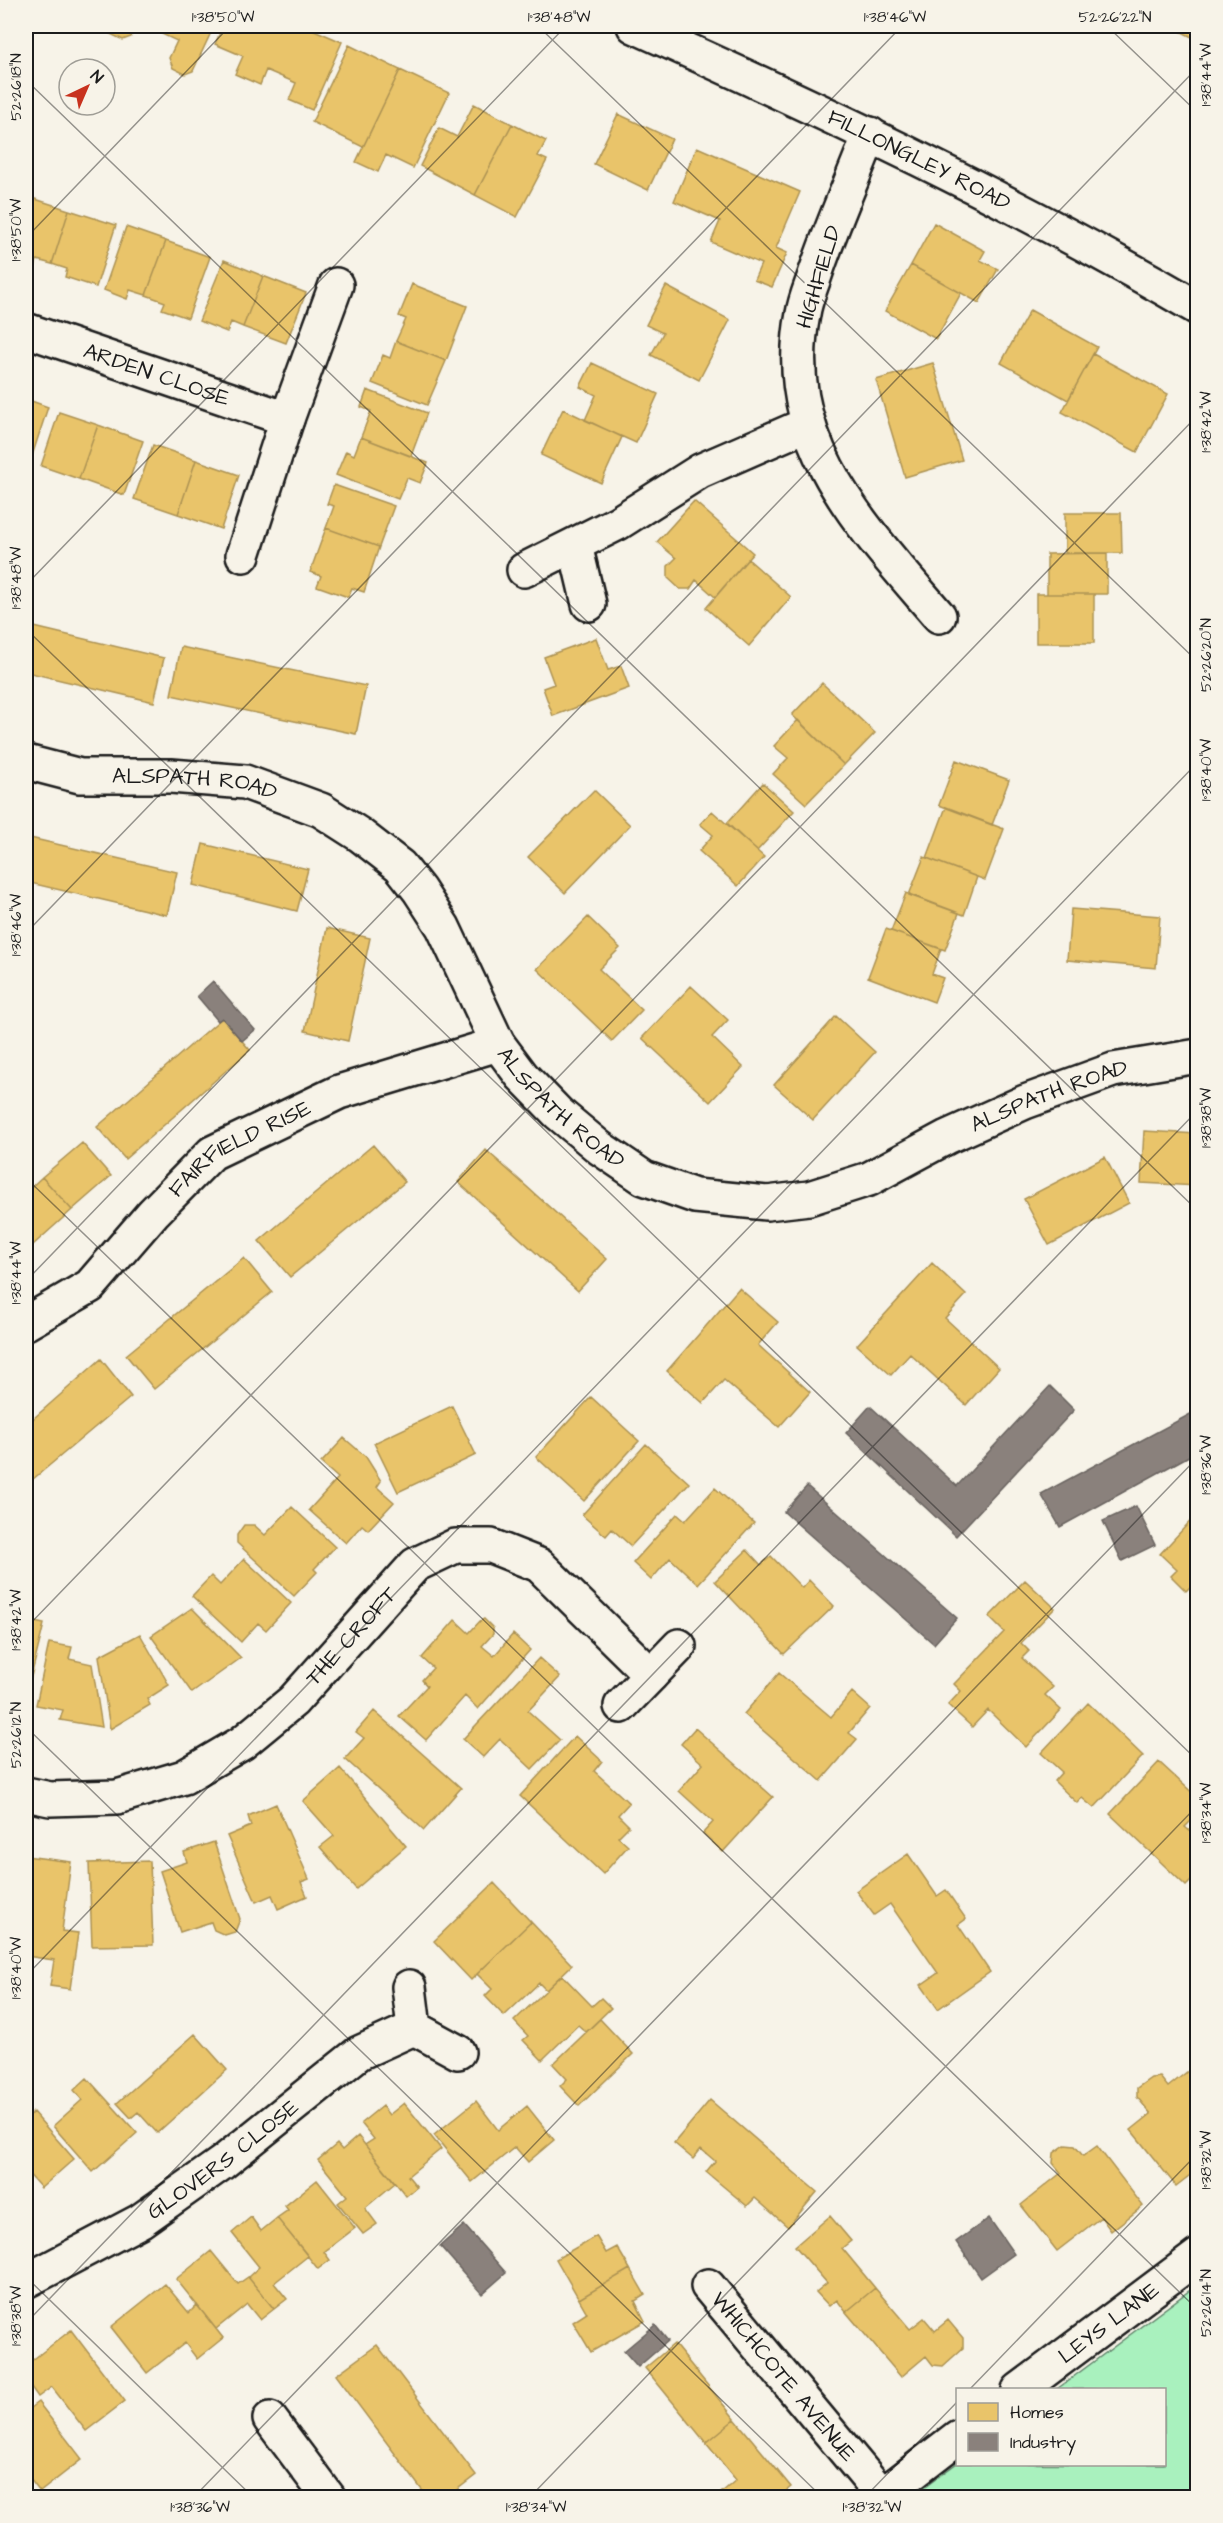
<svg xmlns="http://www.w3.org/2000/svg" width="1223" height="2523" font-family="'Architects Daughter',sans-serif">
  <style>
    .green { fill: #a9f1be; stroke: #62866d; stroke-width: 1.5 }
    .homes { fill: #e9c46a; stroke: #ac9253; stroke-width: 1.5 }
    .industry { fill: #8a817c; stroke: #69635f; stroke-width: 1.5 }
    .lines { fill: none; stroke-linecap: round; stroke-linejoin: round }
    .street-casing { stroke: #1c1c1c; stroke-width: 38 }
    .secondary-casing { stroke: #1c1c1c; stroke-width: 38 }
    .street { stroke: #f7f3e8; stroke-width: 33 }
    .secondary { stroke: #f7f3e8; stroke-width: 33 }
    .ticks { fill: none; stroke: #1c1c1c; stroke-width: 1.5; stroke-opacity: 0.45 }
    .labels { text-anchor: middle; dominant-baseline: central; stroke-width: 6; stroke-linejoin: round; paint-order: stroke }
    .street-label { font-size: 22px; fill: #1c1c1c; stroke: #f7f3e8 }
    .neatline { fill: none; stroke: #1c1c1c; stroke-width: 2 }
    .ticks-label { font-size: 15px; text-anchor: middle; fill: #1c1c1c }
  </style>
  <rect width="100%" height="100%" fill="#f7f3e8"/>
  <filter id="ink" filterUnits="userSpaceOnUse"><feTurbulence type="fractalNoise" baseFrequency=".0167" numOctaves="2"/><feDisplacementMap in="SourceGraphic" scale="12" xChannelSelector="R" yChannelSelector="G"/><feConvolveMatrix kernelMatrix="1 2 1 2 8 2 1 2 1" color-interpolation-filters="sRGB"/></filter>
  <g filter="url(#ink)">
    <path class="green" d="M1197 2285 1198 2492 1191 2497H911L957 2463 1164 2464V2390L1057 2389Z"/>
    <path class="homes" d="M94 26H136L131 37 123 40Z
      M145 26H214L193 71 185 74 173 68 169 58 177 41Z
      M223 26H305L342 42 312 110 289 100 296 83 266 70 260 85 235 74 243 56 215 44Z
      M1170 26H1198V40Z
      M349 45 400 70 363 147 312 122Z
      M400 70 449 93 413 168 386 155 378 172 356 162Z
      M474 104 512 124 475 195 420 166 439 128 457 137Z
      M618 114 672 139 648 190 594 164Z
      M512 124 546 141 538 156 547 160 517 217 475 195Z
      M697 147 800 192 776 248 787 253 772 287 754 280 761 264 711 242 720 221 674 201Z
      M29 197 69 210 52 264 37 260 35 268 26 265V208Z
      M69 210 116 225 96 287 65 277 67 269 52 264Z
      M934 223 985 251 980 260 998 269 979 303 911 265Z
      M126 227 166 241 146 295 130 290 127 299 104 290Z
      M166 241 210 257 188 318 162 309 165 302 146 295Z
      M224 260 263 276 243 327 231 322 227 332 199 321Z
      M911 265 961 293 936 339 885 311Z
      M263 276 306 293 286 343 243 327Z
      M412 284 467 306 446 361 396 341 406 319 399 316Z
      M666 286 730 320 699 380 651 355 663 333 646 325Z
      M1030 310 1097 347 1068 400 1001 363Z
      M396 341 446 361 427 405 372 383 383 355 390 358Z
      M1093 354 1168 394 1137 452 1062 412Z
      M592 363 658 394 636 443 585 420 596 395 580 387Z
      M933 363 962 460 905 477 876 380Z
      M367 390 427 413 411 456 361 437 371 411 361 407Z
      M26 399 48 407 30 462 26 460Z
      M563 409 622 437 601 483 541 455Z
      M59 412 98 425 79 479 41 466Z
      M98 425 143 441 124 495 79 479Z
      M361 437 428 463 420 483 407 478 398 499 336 475 346 451 354 455Z
      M153 445 196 460 178 514 134 499Z
      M196 460 239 475 221 529 178 514Z
      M334 485 394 506 379 547 326 528 334 506 327 504Z
      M694 501 753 553 715 597 696 580 690 589H680L668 578V566L676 558 657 542Z
      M1065 513H1121L1122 553H1065Z
      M326 528 379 547 364 592 352 588 348 597 317 586 321 576 310 572Z
      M1107 553V594H1047V554Z
      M748 559 791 597 749 646 706 608Z
      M1036 594H1094V643H1036Z
      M26 625 164 658 154 702 26 672Z
      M596 638 608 670 621 666 629 688 553 716 543 688 554 684 544 657Z
      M181 647 366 686 356 734 171 695Z
      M822 683 875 733 844 765 792 715Z
      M798 720 844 765 806 804 773 774 788 758 774 746Z
      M956 760 1009 780 992 825 939 805Z
      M763 783 794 811 757 851 727 823Z
      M594 790 630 825 565 893 528 857Z
      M946 807 1004 829 985 880 927 858Z
      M712 811 764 857 738 886 699 851 713 835 700 824Z
      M26 837 177 872 167 915 26 882Z
      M203 844 308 869 297 911 193 885Z
      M924 857 977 877 964 915 909 895Z
      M906 893 959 913 945 950 891 931Z
      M1071 909 1160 916 1156 968 1067 960Z
      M1194 914H1198V967L1193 966Z
      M588 917 620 948 599 969 642 1010 612 1041 537 969Z
      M327 928 370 938 348 1041 305 1031Z
      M886 929 941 949 932 974 943 978 934 1002 868 977Z
      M691 986 728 1020 712 1037 743 1067 710 1102 642 1038Z
      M836 1016 875 1052 813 1120 774 1085Z
      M222 1018 250 1050 125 1159 97 1127Z
      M1144 1131 1198 1134V1186L1141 1183Z
      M82 1143 111 1176 72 1210 42 1177Z
      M373 1145 405 1182 290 1277 259 1241Z
      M486 1150 607 1259 578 1291 458 1182Z
      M1105 1157 1129 1203 1049 1245 1024 1199Z
      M42 1177 72 1210 33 1245 26 1236V1192Z
      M244 1258 272 1292 154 1389 126 1355Z
      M932 1263 966 1295 945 1318 999 1368 966 1405 910 1354 891 1375 857 1345Z
      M739 1288 778 1322 758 1345 810 1392 779 1427 724 1380 703 1403 667 1371Z
      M101 1359 131 1397 26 1485V1425Z
      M591 1397 639 1441 584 1501 536 1457Z
      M452 1406 476 1455 398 1492 374 1443Z
      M344 1438 366 1457 381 1481 377 1487 394 1502 368 1530 362 1525 346 1543 309 1510 338 1478 321 1463Z
      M646 1444 689 1483 631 1546 612 1529 606 1536 582 1515Z
      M715 1488 754 1523 698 1584 670 1558 651 1580 633 1563 677 1514 685 1521Z
      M292 1507 335 1547 314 1569 317 1572 294 1596 237 1543V1535L244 1525H254L265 1535Z
      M1198 1513V1590L1192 1585 1186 1591 1171 1576 1177 1570 1160 1554Z
      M747 1550 761 1565 771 1556 802 1588 809 1580 834 1606 784 1654 715 1581Z
      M244 1559 291 1603 266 1630 258 1623 241 1642 192 1596 211 1576 220 1585Z
      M1025 1580 1055 1608 1021 1643 1029 1651 1022 1658 1053 1687 1045 1695 1061 1710 1026 1747 988 1710 972 1727 948 1705 961 1691 954 1684 1004 1632 989 1617Z
      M192 1608 241 1658 192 1693 151 1636Z
      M484 1619 493 1628V1634L482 1646 494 1656 513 1634 530 1650 478 1709 465 1696 426 1740 399 1716 427 1686 422 1680 433 1668 422 1658 455 1620 469 1633 480 1621Z
      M26 1620 44 1624 26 1697Z
      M140 1634 169 1685 147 1699 150 1705 110 1729 99 1656Z
      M49 1643 72 1647 69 1659 92 1664 102 1727 60 1720 63 1710 36 1705Z
      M539 1658 560 1677 528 1711 560 1740 532 1769 500 1739 483 1757 463 1739Z
      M779 1673 831 1717 852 1692 870 1708 849 1733 857 1739 821 1781 744 1714Z
      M1088 1703 1143 1756 1094 1808 1082 1798 1077 1803 1054 1781 1062 1772 1041 1753Z
      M374 1711 461 1788 424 1830 345 1759 364 1738 356 1732Z
      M695 1728 773 1797 723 1852 703 1833 713 1822 679 1791 703 1764 681 1744Z
      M575 1736 602 1761 594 1771 629 1803 618 1815 629 1826 618 1837 628 1846 603 1874 520 1796Z
      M1159 1762 1198 1798V1814L1185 1827 1198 1838V1874L1186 1886 1110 1814Z
      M340 1768 406 1846 356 1889 320 1847 334 1836 303 1801Z
      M276 1804 309 1879 301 1882 307 1896 278 1909 272 1895 256 1902 227 1836 251 1826 248 1816Z
      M214 1842 240 1919 235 1932 225 1935 214 1930 211 1922 180 1932 160 1871 187 1862 184 1852Z
      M908 1854 937 1896 946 1890 966 1919 958 1925 990 1972 938 2009 921 1985 938 1973 890 1904 874 1915 856 1891Z
      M26 1856 71 1862 62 1931 78 1933 70 1989 50 1986 54 1960 26 1956Z
      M150 1861 153 1945 92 1946 89 1863Z
      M494 1883 531 1922 471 1980 434 1941Z
      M531 1922 572 1965 546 1990 539 1983 504 2016 485 1996 492 1989 477 1974Z
      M562 1975 592 2006 601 1998 611 2008 586 2032 578 2025 542 2060 523 2040 528 2036 514 2021Z
      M600 2019 633 2054 579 2106 560 2086 567 2079 553 2064Z
      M195 2034 227 2070 157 2133 138 2112 131 2118 117 2103Z
      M1198 2063V2169L1176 2186 1131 2130 1151 2114 1137 2097V2088L1151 2078 1160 2077 1168 2087Z
      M87 2078 137 2133 93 2172 53 2126 82 2100 74 2090Z
      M710 2100 817 2192 788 2227 755 2198 747 2206 706 2172 715 2161 701 2149 693 2159 674 2143Z
      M476 2101 498 2130 527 2106 554 2140 528 2162 515 2147 472 2182 434 2135Z
      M404 2103 441 2149 408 2176 417 2187 406 2196 365 2145 374 2139 361 2123 382 2106 389 2115Z
      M33 2112 74 2159 41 2188 26 2171V2119Z
      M358 2136 395 2183 365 2208 377 2224 363 2234 338 2203 347 2196 318 2160 337 2144 342 2150Z
      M1065 2145 1075 2146 1083 2156 1097 2146 1143 2206 1111 2231 1101 2217 1057 2251 1021 2205 1061 2173 1053 2163 1054 2153Z
      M317 2180 355 2228 324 2252 330 2260 318 2269 277 2218 288 2210 285 2206Z
      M830 2216 851 2241 842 2248 875 2288 846 2312 837 2300 829 2306 816 2292 827 2283 795 2246Z
      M251 2217 261 2231 277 2218 308 2256 274 2283 287 2299 274 2309 248 2277 259 2267 232 2233Z
      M596 2236 606 2253 617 2247 630 2269 579 2299 556 2259Z
      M211 2251 238 2284 248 2277 274 2309 260 2320 247 2304 216 2329 176 2279Z
      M630 2269 645 2295 635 2301 645 2321 591 2352 573 2322 587 2313 579 2299Z
      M165 2284 189 2313 197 2305 223 2338 197 2359 185 2343 147 2373 111 2327Z
      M875 2288 910 2329 924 2318 935 2331 948 2320 963 2338V2348L943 2366 933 2365 926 2356 901 2377 846 2312Z
      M71 2330 125 2401 86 2431 52 2387 38 2397 26 2380V2365Z
      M674 2344 735 2419 706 2443 645 2368Z
      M377 2345 476 2475 446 2498H428L336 2375Z
      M38 2402 82 2459 40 2492 26 2474V2411Z
      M735 2419 791 2487 777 2498H715L736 2480 706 2443Z"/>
    <path class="industry" d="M213 981 255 1030 242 1041 222 1018 218 1021 197 996Z
      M1050 1386 1074 1410 956 1536 846 1433 870 1406 957 1486Z
      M1196 1411 1198 1451 1060 1527 1041 1494Z
      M807 1486 957 1618 934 1644 784 1512Z
      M1136 1506 1155 1545 1122 1561 1103 1521Z
      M989 2218 1014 2254 981 2278 956 2242Z
      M464 2225 506 2273 482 2294 440 2246Z
      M655 2325 668 2341 638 2367 624 2351Z"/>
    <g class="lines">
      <defs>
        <g id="street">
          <path d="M870 134C852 181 831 227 815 275 811 287 805 300 803 314 778 442 863 527 939 616"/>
          <path id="s1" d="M26 330 287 419"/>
          <path d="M575 545 589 604"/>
          <path d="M243 555 287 419 336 285"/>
          <path d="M524 570 618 523 700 471 808 424"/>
          <path id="s2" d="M26 762 80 776H171L245 782 321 810 360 835 400 866 419 890 443 927 498 1044 522 1076 558 1113 600 1148 644 1178 695 1196 767 1203 809 1198 869 1179 947 1137 1025 1102 1113 1070 1198 1056"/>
          <path id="s3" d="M26 1323 90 1286 153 1213 212 1153 339 1092 498 1044"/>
          <path d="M621 1706 679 1646"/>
          <path id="s4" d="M26 1794 50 1799 117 1797 184 1777 242 1743 293 1701 415 1565 455 1546H491L539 1565 651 1675"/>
          <path d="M409 1987 414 2028 458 2052"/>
          <path id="s5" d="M26 2281 140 2221 222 2163 359 2053 414 2028"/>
          <path id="s6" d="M708 2286 882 2495"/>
          <path id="s7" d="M1019 2390 1198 2256"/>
          <path d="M270 2419 329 2498"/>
          <path d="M879 2498 958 2437"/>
        </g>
        <g id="secondary">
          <path id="s8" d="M634 26C826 112 1016 202 1198 308"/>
        </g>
      </defs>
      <use href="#street" class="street-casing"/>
      <use href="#secondary" class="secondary-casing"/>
      <use href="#street" class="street"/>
      <use href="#secondary" class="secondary"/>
    </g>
  </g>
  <path class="ticks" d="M538 26 1198 662M1107 26 1198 113M26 80 1198 1211M26 238 230 26M26 585 566 26M26 629 1198 1761M26 933 902 26M26 1178 1198 2310M26 1281 1198 67M26 1628 1198 415M26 1727 823 2498M26 1976 1198 762M26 2277 254 2498M26 2323 1198 1110M969 2390 1198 2153M193 2498 1198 1457M529 2498 1198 1805M864 2498 958 2401"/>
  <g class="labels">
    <g class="street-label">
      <text stroke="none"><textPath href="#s8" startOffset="315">FILLONGLEY ROAD</textPath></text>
      <text transform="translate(819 277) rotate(-73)">HIGHFIELD</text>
      <text stroke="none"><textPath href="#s1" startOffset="138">ARDEN CLOSE</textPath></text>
      <text stroke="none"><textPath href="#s2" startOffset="171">ALSPATH ROAD</textPath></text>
      <text stroke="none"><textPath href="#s2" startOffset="1233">ALSPATH ROAD</textPath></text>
      <text stroke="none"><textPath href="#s2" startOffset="693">ALSPATH ROAD</textPath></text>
      <text stroke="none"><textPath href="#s3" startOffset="280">FAIRFIELD RISE</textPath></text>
      <text stroke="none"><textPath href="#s4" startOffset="382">THE CROFT</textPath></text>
      <text stroke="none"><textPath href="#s5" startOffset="232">GLOVERS CLOSE</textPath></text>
      <text stroke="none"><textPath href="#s7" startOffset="112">LEYS LANE</textPath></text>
      <text stroke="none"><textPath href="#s6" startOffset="118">WHICHCOTE AVENUE</textPath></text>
    </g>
  </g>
  <rect width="1223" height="2523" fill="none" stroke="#f7f3e8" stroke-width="66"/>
  <rect x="956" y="2388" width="210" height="78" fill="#f7f3e8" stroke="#9f9d96" stroke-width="1.5"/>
  <rect x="968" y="2403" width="30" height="18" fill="#e9c46a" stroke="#9f9d96" stroke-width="1.5"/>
  <text x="1010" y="2418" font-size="18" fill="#1c1c1c">Homes</text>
  <rect x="968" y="2433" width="30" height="18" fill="#8a817c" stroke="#9f9d96" stroke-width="1.5"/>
  <text x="1010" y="2448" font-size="18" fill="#1c1c1c">Industry</text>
  <g transform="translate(87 87) rotate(44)"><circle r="28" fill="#f7f3e8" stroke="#9f9d96" stroke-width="1.5"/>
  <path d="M0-4.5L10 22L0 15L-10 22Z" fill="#c8321e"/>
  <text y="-9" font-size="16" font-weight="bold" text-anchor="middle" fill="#1c1c1c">N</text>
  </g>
  <rect x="33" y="33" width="1157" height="2457" class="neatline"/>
  <g class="ticks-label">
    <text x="223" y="22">1°38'50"W</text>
    <text x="559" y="22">1°38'48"W</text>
    <text x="895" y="22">1°38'46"W</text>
    <text x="1115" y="22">52°26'22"N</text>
    <text transform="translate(1206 75) rotate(-90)" y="5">1°38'44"W</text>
    <text transform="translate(16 87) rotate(-90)" y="5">52°26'18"N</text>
    <text transform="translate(16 230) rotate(-90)" y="5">1°38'50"W</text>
    <text transform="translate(1206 422) rotate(-90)" y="5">1°38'42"W</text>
    <text transform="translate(16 578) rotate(-90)" y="5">1°38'48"W</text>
    <text transform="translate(1206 655) rotate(-90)" y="5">52°26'20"N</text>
    <text transform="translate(1206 770) rotate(-90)" y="5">1°38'40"W</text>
    <text transform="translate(16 925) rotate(-90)" y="5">1°38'46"W</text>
    <text transform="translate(1206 1118) rotate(-90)" y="5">1°38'38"W</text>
    <text transform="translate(16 1273) rotate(-90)" y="5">1°38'44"W</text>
    <text transform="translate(1206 1465) rotate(-90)" y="5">1°38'36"W</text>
    <text transform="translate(16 1620) rotate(-90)" y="5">1°38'42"W</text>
    <text transform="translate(16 1735) rotate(-90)" y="5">52°26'12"N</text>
    <text transform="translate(1206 1813) rotate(-90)" y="5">1°38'34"W</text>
    <text transform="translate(16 1968) rotate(-90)" y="5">1°38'40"W</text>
    <text transform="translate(1206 2160) rotate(-90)" y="5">1°38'32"W</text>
    <text transform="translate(1206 2303) rotate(-90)" y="5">52°26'14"N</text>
    <text transform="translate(16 2316) rotate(-90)" y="5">1°38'38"W</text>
    <text x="200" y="2512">1°38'36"W</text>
    <text x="536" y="2512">1°38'34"W</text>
    <text x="872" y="2512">1°38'32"W</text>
  </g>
</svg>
